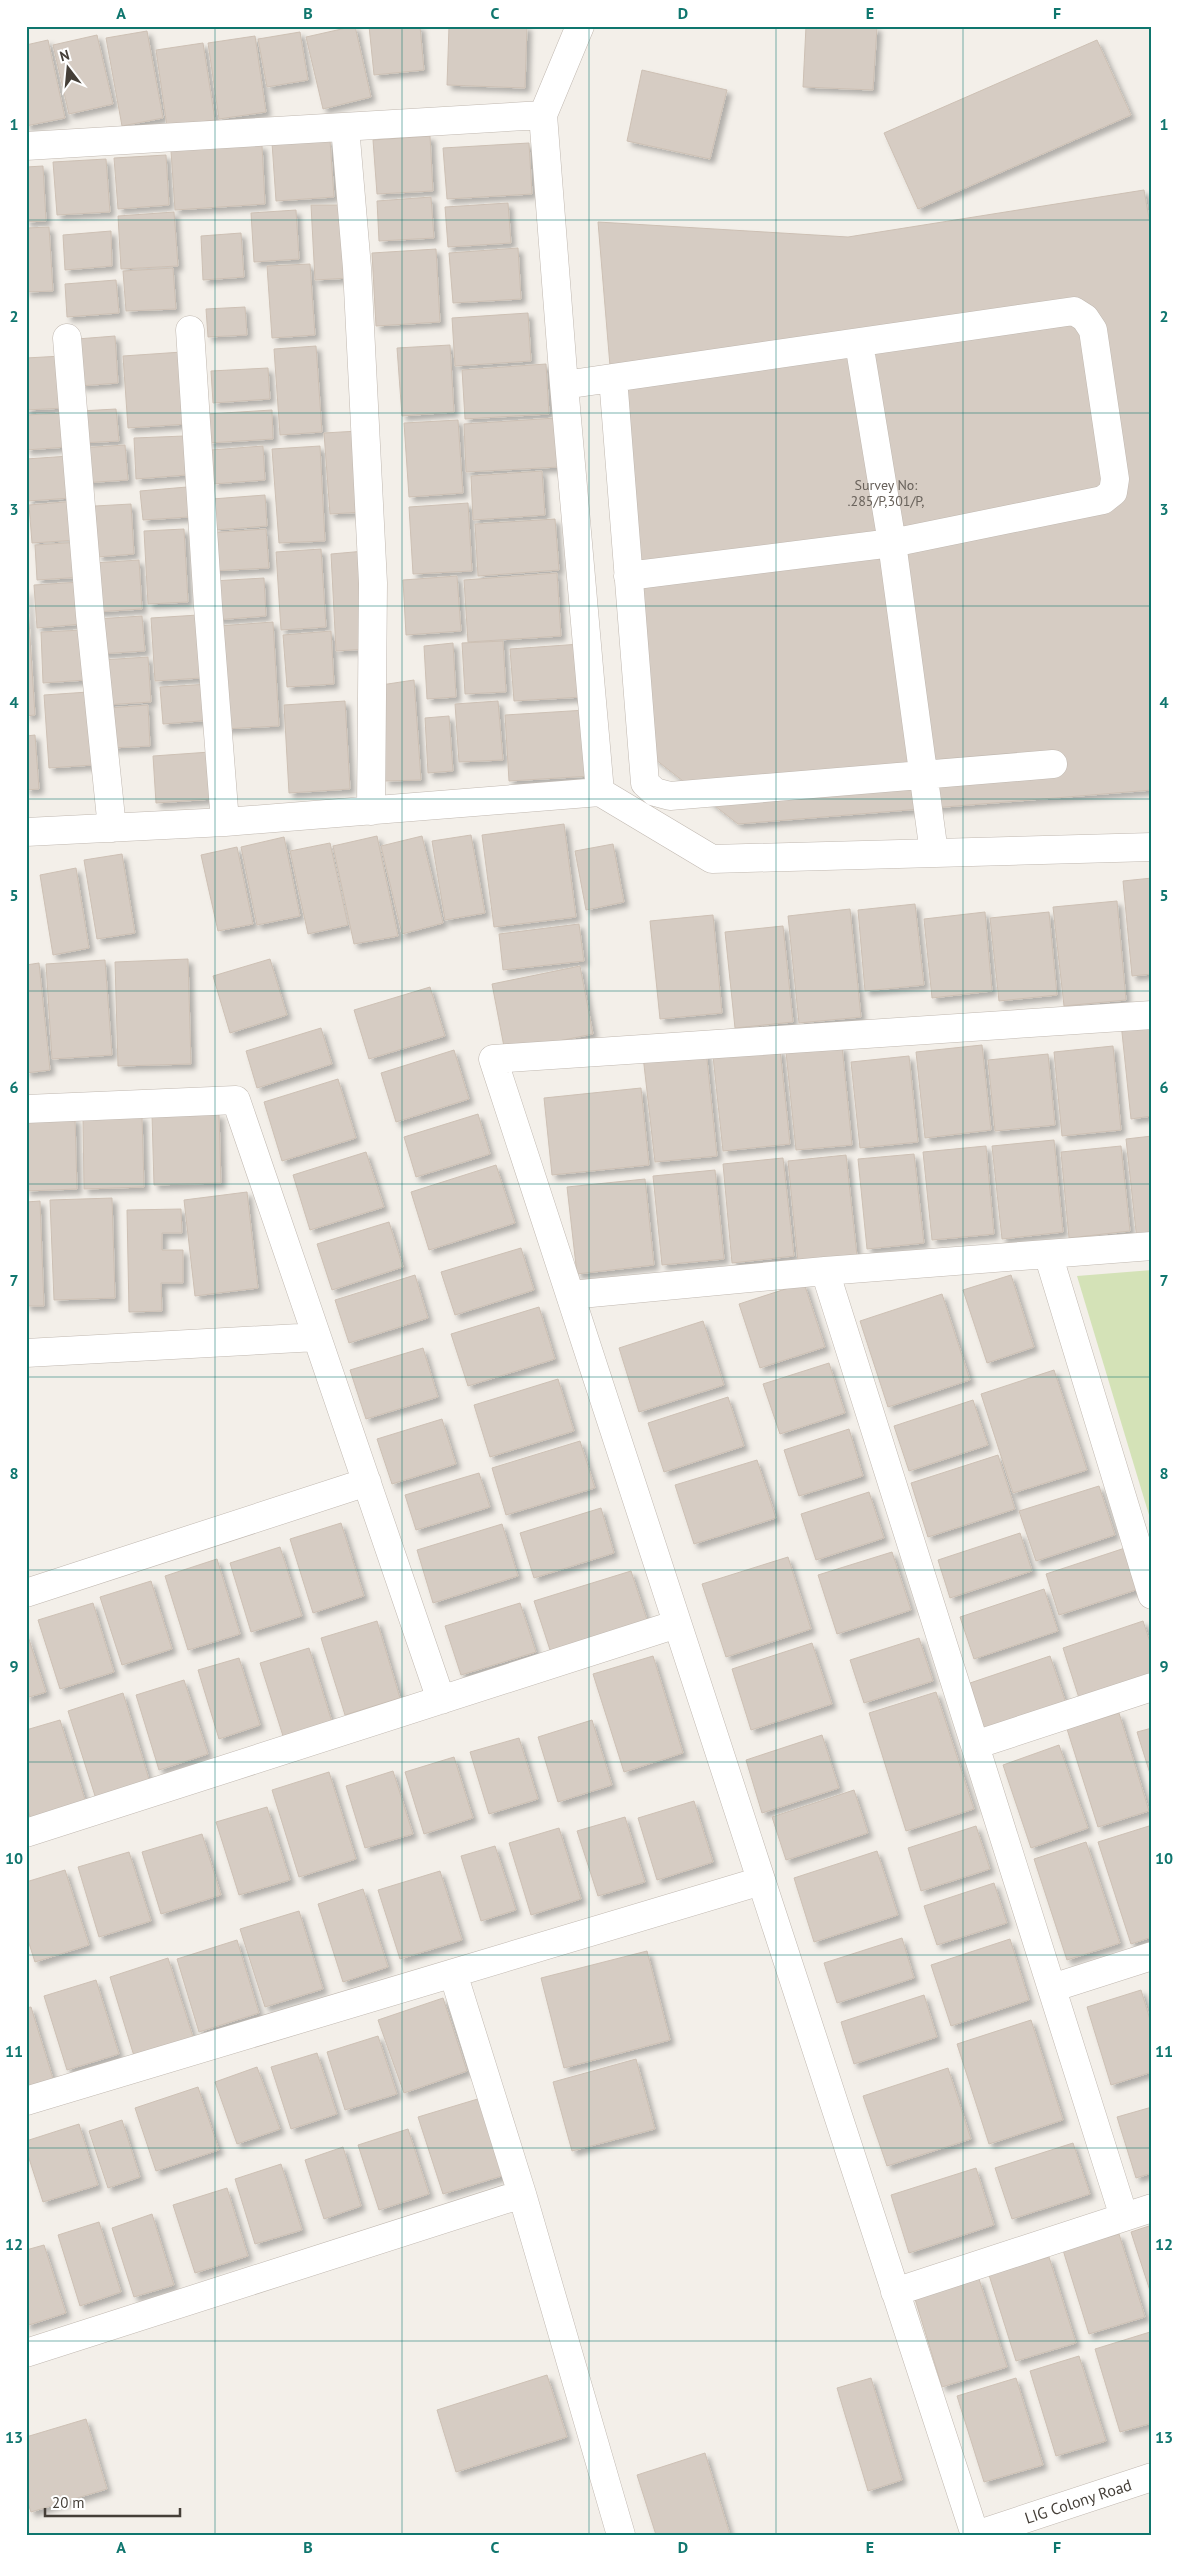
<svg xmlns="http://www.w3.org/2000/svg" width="1178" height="2561" font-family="'PT Sans',sans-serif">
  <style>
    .green { fill: #d4e2b7 }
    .building { fill: #d6ccc3; stroke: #cdc0b4; filter: url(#shadow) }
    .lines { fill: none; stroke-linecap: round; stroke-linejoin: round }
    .street-casing { stroke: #c0b8b0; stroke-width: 29 }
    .street { stroke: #fff; stroke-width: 28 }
    .grid { fill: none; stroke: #0f766e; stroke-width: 1; stroke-opacity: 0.55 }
    .labels { text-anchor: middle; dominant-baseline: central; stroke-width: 4.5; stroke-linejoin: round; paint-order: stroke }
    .number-label { font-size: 14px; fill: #69625b }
    .street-label { font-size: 16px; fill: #453f38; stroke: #fff }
    .neatline { fill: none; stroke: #0f766e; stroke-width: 2 }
    .grid-label { font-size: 16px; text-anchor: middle; font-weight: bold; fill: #0f766e }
  </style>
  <defs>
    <filter id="shadow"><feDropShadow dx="4.5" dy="4.5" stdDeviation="2.5" flood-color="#0004"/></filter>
  </defs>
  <rect width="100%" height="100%" fill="#f3efe9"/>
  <path class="green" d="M1152 1270V1525L1077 1276Z"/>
  <path class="building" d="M355 26 371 97 323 109 306 37Z
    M369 26H420L424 70 374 75Z
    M449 26H527L525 88 447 85Z
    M806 26 877 27 873 90 803 87Z
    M147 31 163 118 122 126 106 38Z
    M300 32 308 80 267 87 258 39Z
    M97 35 113 104 69 114 53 45Z
    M255 36 266 112 219 119 208 43Z
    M48 40 65 118 26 126V45Z
    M1097 40 1131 115 918 209 884 133Z
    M203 43 215 120 167 127 156 50Z
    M642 70 727 90 710 159 627 141Z
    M430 136 433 191 377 194 373 140Z
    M330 140 334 197 276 201 272 143Z
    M529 143 532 194 447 199 443 148Z
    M262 145 265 204 175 210 171 151Z
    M166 155 169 205 118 209 114 158Z
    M106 159 110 212 57 215 53 162Z
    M43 166 46 221 26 222V167Z
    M1144 190 1152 235V790L738 824 642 749 598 222 848 237Z
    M431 197 434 238 379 241 377 201Z
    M508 203 511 243 448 247 445 207Z
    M311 205H346L350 278 315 280Z
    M296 210 299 259 254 262 251 213Z
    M174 212 178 266 121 269 118 216Z
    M49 227 53 291 26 292V228Z
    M111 231 112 266 65 270 63 235Z
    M241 233 244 277 203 280 201 236Z
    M518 248 521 299 453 303 449 253Z
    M436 249 440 322 376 326 372 253Z
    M310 264 315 335 272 338 267 266Z
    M173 268 176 309 126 311 123 271Z
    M116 280 119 313 67 317 65 284Z
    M245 307 247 335 208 337 206 309Z
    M528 313 531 361 455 366 452 318Z
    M115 336 118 383 80 386 77 339Z
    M450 345 454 412 402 416 397 348Z
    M316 346 322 432 280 435 274 349Z
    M182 352 187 424 128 428 123 356Z
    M62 356 65 408 26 410V358Z
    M546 364 549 414 465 419 462 370Z
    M268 368 270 399 213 403 211 371Z
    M116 409 119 441 81 443 80 411Z
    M272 410 273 439 208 443 207 414Z
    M64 413 67 447 26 450V415Z
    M556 418 559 467 466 472 464 424Z
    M458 420 463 493 409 497 404 423Z
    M358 431 364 512 330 514 324 433Z
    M184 436 186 475 136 479 134 438Z
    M125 445 128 480 82 483 80 448Z
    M263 446 265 480 213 484 211 450Z
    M320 446 325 541 279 543 272 449Z
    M69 456 71 498 28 501 26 459Z
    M542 471 545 515 473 520 471 476Z
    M187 487 189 517 143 520 140 491Z
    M265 495 267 526 214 530 212 499Z
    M76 501 78 540 32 543 29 505Z
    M468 503 472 571 413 574 409 507Z
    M131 504 134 554 98 557 95 506Z
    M555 519 559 570 478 576 475 524Z
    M184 529 188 602 148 604 144 531Z
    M266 529 269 568 210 571 207 533Z
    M81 542 83 577 37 580 35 545Z
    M321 549 326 627 281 630 276 552Z
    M365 551 367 649 336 651 331 554Z
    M139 560 142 609 96 612 93 563Z
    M557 573 561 636 468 642 464 580Z
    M457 576 461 631 406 635 403 580Z
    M264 578 266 616 215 620 212 581Z
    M80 582 82 624 37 628 34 585Z
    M27 590 35 715 26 716V590Z
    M198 615 201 678 155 681 151 618Z
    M142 616 145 651 99 654 96 619Z
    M273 622 279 726 224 729 218 626Z
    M83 630 86 680 43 683 41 632Z
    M331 631 334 684 287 687 283 635Z
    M503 641 506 692 465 694 462 643Z
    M453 643 456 697 427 699 424 646Z
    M580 644 583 697 514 701 510 649Z
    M148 657 151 702 105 705 102 660Z
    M414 680 421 780 385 781 381 685Z
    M210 684 212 720 163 724 160 687Z
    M88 692 93 765 49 768 44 695Z
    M345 701 350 789 289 793 284 705Z
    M498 701 503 760 459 762 455 704Z
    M148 705 150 746 111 748 108 708Z
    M586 710 591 776 509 781 505 715Z
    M449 716 453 771 428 773 425 718Z
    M35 735 39 789 26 790V736Z
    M210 752 213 799 156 803 153 756Z
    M564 824 576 917 494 927 482 835Z
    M471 835 485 913 445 920 432 841Z
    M377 836 398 936 354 944 333 846Z
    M422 836 443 923 402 934 381 846Z
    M284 837 300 916 257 925 241 847Z
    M330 843 348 925 308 934 290 851Z
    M613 844 624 902 586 910 575 851Z
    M237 847 253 924 218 931 201 855Z
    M122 854 135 933 97 939 84 860Z
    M76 868 89 948 53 955 40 875Z
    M1152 878V974L1132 976 1123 881Z
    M1117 901 1126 1000 1064 1006 1053 907Z
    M915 904 924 985 865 991 858 910Z
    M850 909 861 1017 799 1023 788 916Z
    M985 912 992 991 932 998 924 919Z
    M1049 912 1057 995 999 1001 990 918Z
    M713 915 722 1013 660 1019 650 921Z
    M579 924 584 961 503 970 499 934Z
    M783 926 793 1022 735 1028 725 932Z
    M188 959 191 1064 118 1066 115 962Z
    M270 959 287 1015 230 1033 213 976Z
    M105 960 112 1055 52 1059 46 964Z
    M39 963 50 1070 26 1073V965Z
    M580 966 593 1034 505 1052 492 984Z
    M430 987 445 1036 369 1059 354 1010Z
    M1152 1020V1116L1131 1119 1121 1023Z
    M321 1028 332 1064 257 1088 246 1051Z
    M982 1045 991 1130 925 1138 916 1052Z
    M842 1046 852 1145 796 1150 786 1052Z
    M1113 1046 1121 1130 1062 1136 1054 1052Z
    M780 1049 790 1144 723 1151 713 1056Z
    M454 1050 469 1099 396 1122 381 1073Z
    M706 1050 717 1156 655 1162 643 1056Z
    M1048 1054 1055 1125 995 1131 988 1060Z
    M909 1056 918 1142 860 1148 851 1062Z
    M338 1079 356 1138 282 1161 264 1102Z
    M641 1088 649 1165 552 1175 544 1098Z
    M219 1114 221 1183 154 1185 152 1116Z
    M478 1114 490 1154 416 1177 404 1137Z
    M142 1116 144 1187 84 1189 83 1119Z
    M75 1118 77 1189 26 1191V1120Z
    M1152 1136V1238L1137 1240 1126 1139Z
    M1054 1140 1063 1232 1002 1239 992 1146Z
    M986 1146 994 1234 932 1240 923 1152Z
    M1121 1146 1130 1231 1069 1238 1061 1152Z
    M366 1152 384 1207 310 1230 293 1175Z
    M914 1154 924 1243 867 1249 858 1159Z
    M846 1155 857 1256 798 1262 788 1161Z
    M783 1158 794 1256 732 1263 723 1164Z
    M496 1165 515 1223 429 1250 411 1192Z
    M715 1170 724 1259 662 1265 653 1176Z
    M645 1179 654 1265 577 1274 567 1187Z
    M247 1192 258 1288 195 1296 184 1200Z
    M112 1198 115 1298 54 1300 50 1200Z
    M40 1201 44 1306H26V1202Z
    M181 1209 182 1233H162V1250H183V1283H161L162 1311 129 1312 127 1210Z
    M389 1222 403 1267 332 1290 317 1244Z
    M521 1248 534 1290 455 1315 441 1272Z
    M415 1275 428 1318 349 1343 335 1300Z
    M1011 1275 1034 1347 987 1363 963 1290Z
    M804 1283 825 1347 760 1368 739 1304Z
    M942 1294 970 1380 888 1407 860 1321Z
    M539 1307 555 1359 468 1386 451 1334Z
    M703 1321 724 1385 639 1412 619 1348Z
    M423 1348 438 1397 366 1419 350 1370Z
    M829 1363 845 1413 780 1434 763 1384Z
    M1054 1370 1087 1470 1013 1493 981 1394Z
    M558 1379 574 1431 490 1457 474 1405Z
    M728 1397 744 1446 664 1472 648 1423Z
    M973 1400 988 1445 909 1471 894 1426Z
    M442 1419 456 1464 392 1484 377 1439Z
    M849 1429 863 1476 799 1496 784 1450Z
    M580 1441 595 1488 506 1515 492 1468Z
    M998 1455 1015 1509 928 1537 911 1483Z
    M757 1460 776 1518 694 1544 675 1485Z
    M479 1473 490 1507 416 1530 405 1495Z
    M1099 1486 1115 1535 1036 1561 1019 1511Z
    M869 1492 884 1538 816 1560 801 1514Z
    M601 1508 614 1553 534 1578 520 1533Z
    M341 1523 364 1596 313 1613 290 1539Z
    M502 1524 518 1576 433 1603 417 1550Z
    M1020 1533 1032 1571 950 1598 938 1560Z
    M280 1547 302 1616 251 1632 230 1563Z
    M1125 1548 1139 1589 1059 1615 1046 1574Z
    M892 1552 911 1610 837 1634 818 1575Z
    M788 1557 811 1629 726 1657 702 1584Z
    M217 1559 240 1634 188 1650 165 1576Z
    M631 1571 648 1623 551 1653 534 1601Z
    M151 1581 172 1649 122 1665 100 1597Z
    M1044 1589 1058 1631 974 1659 960 1617Z
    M93 1603 114 1672 60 1689 38 1620Z
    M520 1603 536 1652 461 1675 445 1626Z
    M377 1621 400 1698 345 1715 321 1638Z
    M1143 1621 1152 1648V1674L1079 1698 1063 1648Z
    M26 1630 46 1692 26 1698Z
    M919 1638 933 1681 864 1703 850 1660Z
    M812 1643 832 1704 751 1730 732 1669Z
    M309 1648 332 1722 283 1736 260 1663Z
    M653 1656 683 1753 624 1772 593 1674Z
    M1050 1656 1067 1706 985 1732 970 1683Z
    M239 1658 260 1725 219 1739 198 1670Z
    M184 1680 208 1754 159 1770 136 1695Z
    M936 1692 974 1809 906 1831 869 1713Z
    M123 1693 151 1786 97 1802 68 1711Z
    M1119 1713 1149 1811 1098 1827 1067 1729Z
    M60 1720 87 1806 32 1823 26 1804V1730Z
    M592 1720 612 1785 558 1802 538 1737Z
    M1152 1728V1780L1137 1732Z
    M822 1735 839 1788 762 1813 746 1760Z
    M519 1738 538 1799 489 1814 470 1752Z
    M1059 1745 1088 1828 1031 1848 1003 1765Z
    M454 1757 473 1818 424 1834 405 1772Z
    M393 1771 413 1834 365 1848 346 1786Z
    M329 1772 356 1859 299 1877 272 1790Z
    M854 1790 868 1833 786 1860 772 1817Z
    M694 1801 713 1862 657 1880 638 1818Z
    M267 1807 290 1880 239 1895 216 1822Z
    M625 1817 645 1882 598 1896 577 1831Z
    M976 1826 990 1869 921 1891 908 1848Z
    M1149 1826 1152 1833V1937L1131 1944 1098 1842Z
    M559 1828 581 1899 531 1915 509 1843Z
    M202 1834 221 1895 161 1914 142 1852Z
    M1086 1842 1120 1943 1067 1960 1034 1859Z
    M495 1846 516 1910 481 1921 461 1856Z
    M877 1851 898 1915 814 1942 794 1878Z
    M129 1852 151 1921 99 1937 78 1867Z
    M65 1870 89 1945 35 1962 26 1934V1882Z
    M440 1871 462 1940 400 1959 378 1890Z
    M994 1883 1007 1923 937 1945 924 1906Z
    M363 1889 388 1967 343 1982 318 1904Z
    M299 1911 323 1989 265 2007 240 1929Z
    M902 1938 914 1978 837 2003 824 1963Z
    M1010 1939 1029 2000 951 2026 931 1965Z
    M237 1940 259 2013 199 2032 177 1959Z
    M647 1951 670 2040 564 2068 541 1978Z
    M168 1958 193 2037 134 2056 110 1977Z
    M96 1980 119 2054 67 2070 44 1996Z
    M1141 1990 1152 2026V2072L1111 2085 1087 2007Z
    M924 1995 937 2037 854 2064 841 2022Z
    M443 1998 467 2071 404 2093 378 2020Z
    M31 2007 54 2082 26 2091V2008Z
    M1031 2020 1063 2120 989 2144 957 2044Z
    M378 2036 397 2094 345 2110 327 2052Z
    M317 2053 337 2114 291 2129 271 2067Z
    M636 2059 655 2129 572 2151 553 2082Z
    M257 2067 280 2129 237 2144 215 2082Z
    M948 2068 971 2139 887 2166 863 2096Z
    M198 2087 219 2150 156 2171 135 2108Z
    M481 2098 505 2175 443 2194 418 2117Z
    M1152 2107V2173L1136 2178 1117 2117Z
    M122 2120 140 2177 108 2188 89 2131Z
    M79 2124 98 2185 43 2202 26 2149V2141Z
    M408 2129 429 2194 379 2210 358 2145Z
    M1073 2143 1090 2194 1012 2219 995 2168Z
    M343 2147 361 2206 324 2219 305 2160Z
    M281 2164 302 2230 255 2244 235 2179Z
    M976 2168 994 2225 909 2253 891 2195Z
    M227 2188 248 2256 195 2273 173 2205Z
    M152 2214 174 2285 134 2297 112 2228Z
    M99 2222 121 2292 80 2306 58 2235Z
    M1152 2225V2297L1131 2232Z
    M1119 2234 1145 2317 1089 2334 1063 2250Z
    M44 2245 66 2313 26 2326V2250Z
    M1049 2257 1076 2343 1016 2361 989 2275Z
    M979 2279 1007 2367 942 2387 915 2299Z
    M1150 2332 1152 2423 1120 2432 1095 2349Z
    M1079 2356 1106 2441 1056 2456 1030 2371Z
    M547 2375 567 2437 456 2472 437 2410Z
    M871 2378 902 2480 868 2491 837 2388Z
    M1016 2378 1043 2465 984 2482 957 2396Z
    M86 2419 107 2489 31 2512 26 2498V2437Z
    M705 2453 730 2535H656L637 2475Z"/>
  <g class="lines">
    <defs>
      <path id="street" d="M580 26 543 115 564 385 600 792
        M345 127 357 268 373 583 371 811
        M26 146 543 115
        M190 330 208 606 225 822
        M67 338 90 615 112 828
        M613 378 645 783 655 792 670 796 1053 764
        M564 385 1074 311 1085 318 1093 330 1115 479 1113 492 1103 500 892 543 934 853
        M628 576 892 543 859 343
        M26 832 225 822 600 792 712 859 1152 847
        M26 1109 236 1100 441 1700
        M1048 1254 1152 1595
        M825 1271 1124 2217
        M570 1295 825 1271 1152 1246
        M26 1353 317 1337
        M26 1593 367 1482
        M975 1745 1152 1687
        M26 1833 677 1624
        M1052 1988 1152 1956
        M26 2101 761 1881
        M522 2194 621 2535
        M895 2292 1152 2208
        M26 2353 522 2194 453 1973
        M975 2535 493 1059 1152 1015
        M976 2535 1152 2477"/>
    </defs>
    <use href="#street" class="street-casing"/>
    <use href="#street" class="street"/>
  </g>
  <path class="grid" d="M215 26V2535M402 26V2535M589 26V2535M776 26V2535M963 26V2535M26 220H1152M26 413H1152M26 606H1152M26 799H1152M26 991H1152M26 1184H1152M26 1377H1152M26 1570H1152M26 1762H1152M26 1955H1152M26 2148H1152M26 2341H1152"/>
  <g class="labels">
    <g class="number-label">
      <text x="886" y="485">Survey No:<tspan x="886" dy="16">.285/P,301/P,</tspan></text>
    </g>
    <g class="street-label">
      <text transform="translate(1078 2501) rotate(-18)">LIG Colony Road</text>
    </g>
  </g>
  <rect width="1178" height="2561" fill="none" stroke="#ffffff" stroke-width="55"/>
  <g transform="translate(68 68) rotate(344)" stroke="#ffffff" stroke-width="4" paint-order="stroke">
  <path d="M0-4L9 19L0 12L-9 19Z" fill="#453f38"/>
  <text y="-8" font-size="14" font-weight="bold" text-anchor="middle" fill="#453f38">N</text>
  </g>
  <path d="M45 2508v8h135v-8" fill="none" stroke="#453f38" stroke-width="2.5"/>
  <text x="52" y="2508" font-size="15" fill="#453f38" stroke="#ffffff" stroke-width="4" paint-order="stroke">20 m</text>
  <rect x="28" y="28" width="1122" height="2506" class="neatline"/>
  <g class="grid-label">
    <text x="121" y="19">A</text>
    <text x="308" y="19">B</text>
    <text x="495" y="19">C</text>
    <text x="683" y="19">D</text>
    <text x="870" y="19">E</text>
    <text x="1057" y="19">F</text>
    <text x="14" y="130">1</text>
    <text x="1164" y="130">1</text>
    <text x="14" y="322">2</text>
    <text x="1164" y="322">2</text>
    <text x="14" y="515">3</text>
    <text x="1164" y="515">3</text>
    <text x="14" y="708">4</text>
    <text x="1164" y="708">4</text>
    <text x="14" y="901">5</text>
    <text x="1164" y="901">5</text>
    <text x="14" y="1093">6</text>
    <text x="1164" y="1093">6</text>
    <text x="14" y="1286">7</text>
    <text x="1164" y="1286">7</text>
    <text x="14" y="1479">8</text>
    <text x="1164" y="1479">8</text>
    <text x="14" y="1672">9</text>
    <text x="1164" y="1672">9</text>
    <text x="14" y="1864">10</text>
    <text x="1164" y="1864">10</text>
    <text x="14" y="2057">11</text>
    <text x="1164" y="2057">11</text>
    <text x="14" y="2250">12</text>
    <text x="1164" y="2250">12</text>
    <text x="14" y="2443">13</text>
    <text x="1164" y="2443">13</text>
    <text x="121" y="2553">A</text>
    <text x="308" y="2553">B</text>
    <text x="495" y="2553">C</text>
    <text x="683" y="2553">D</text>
    <text x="870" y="2553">E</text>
    <text x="1057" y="2553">F</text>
  </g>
</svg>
